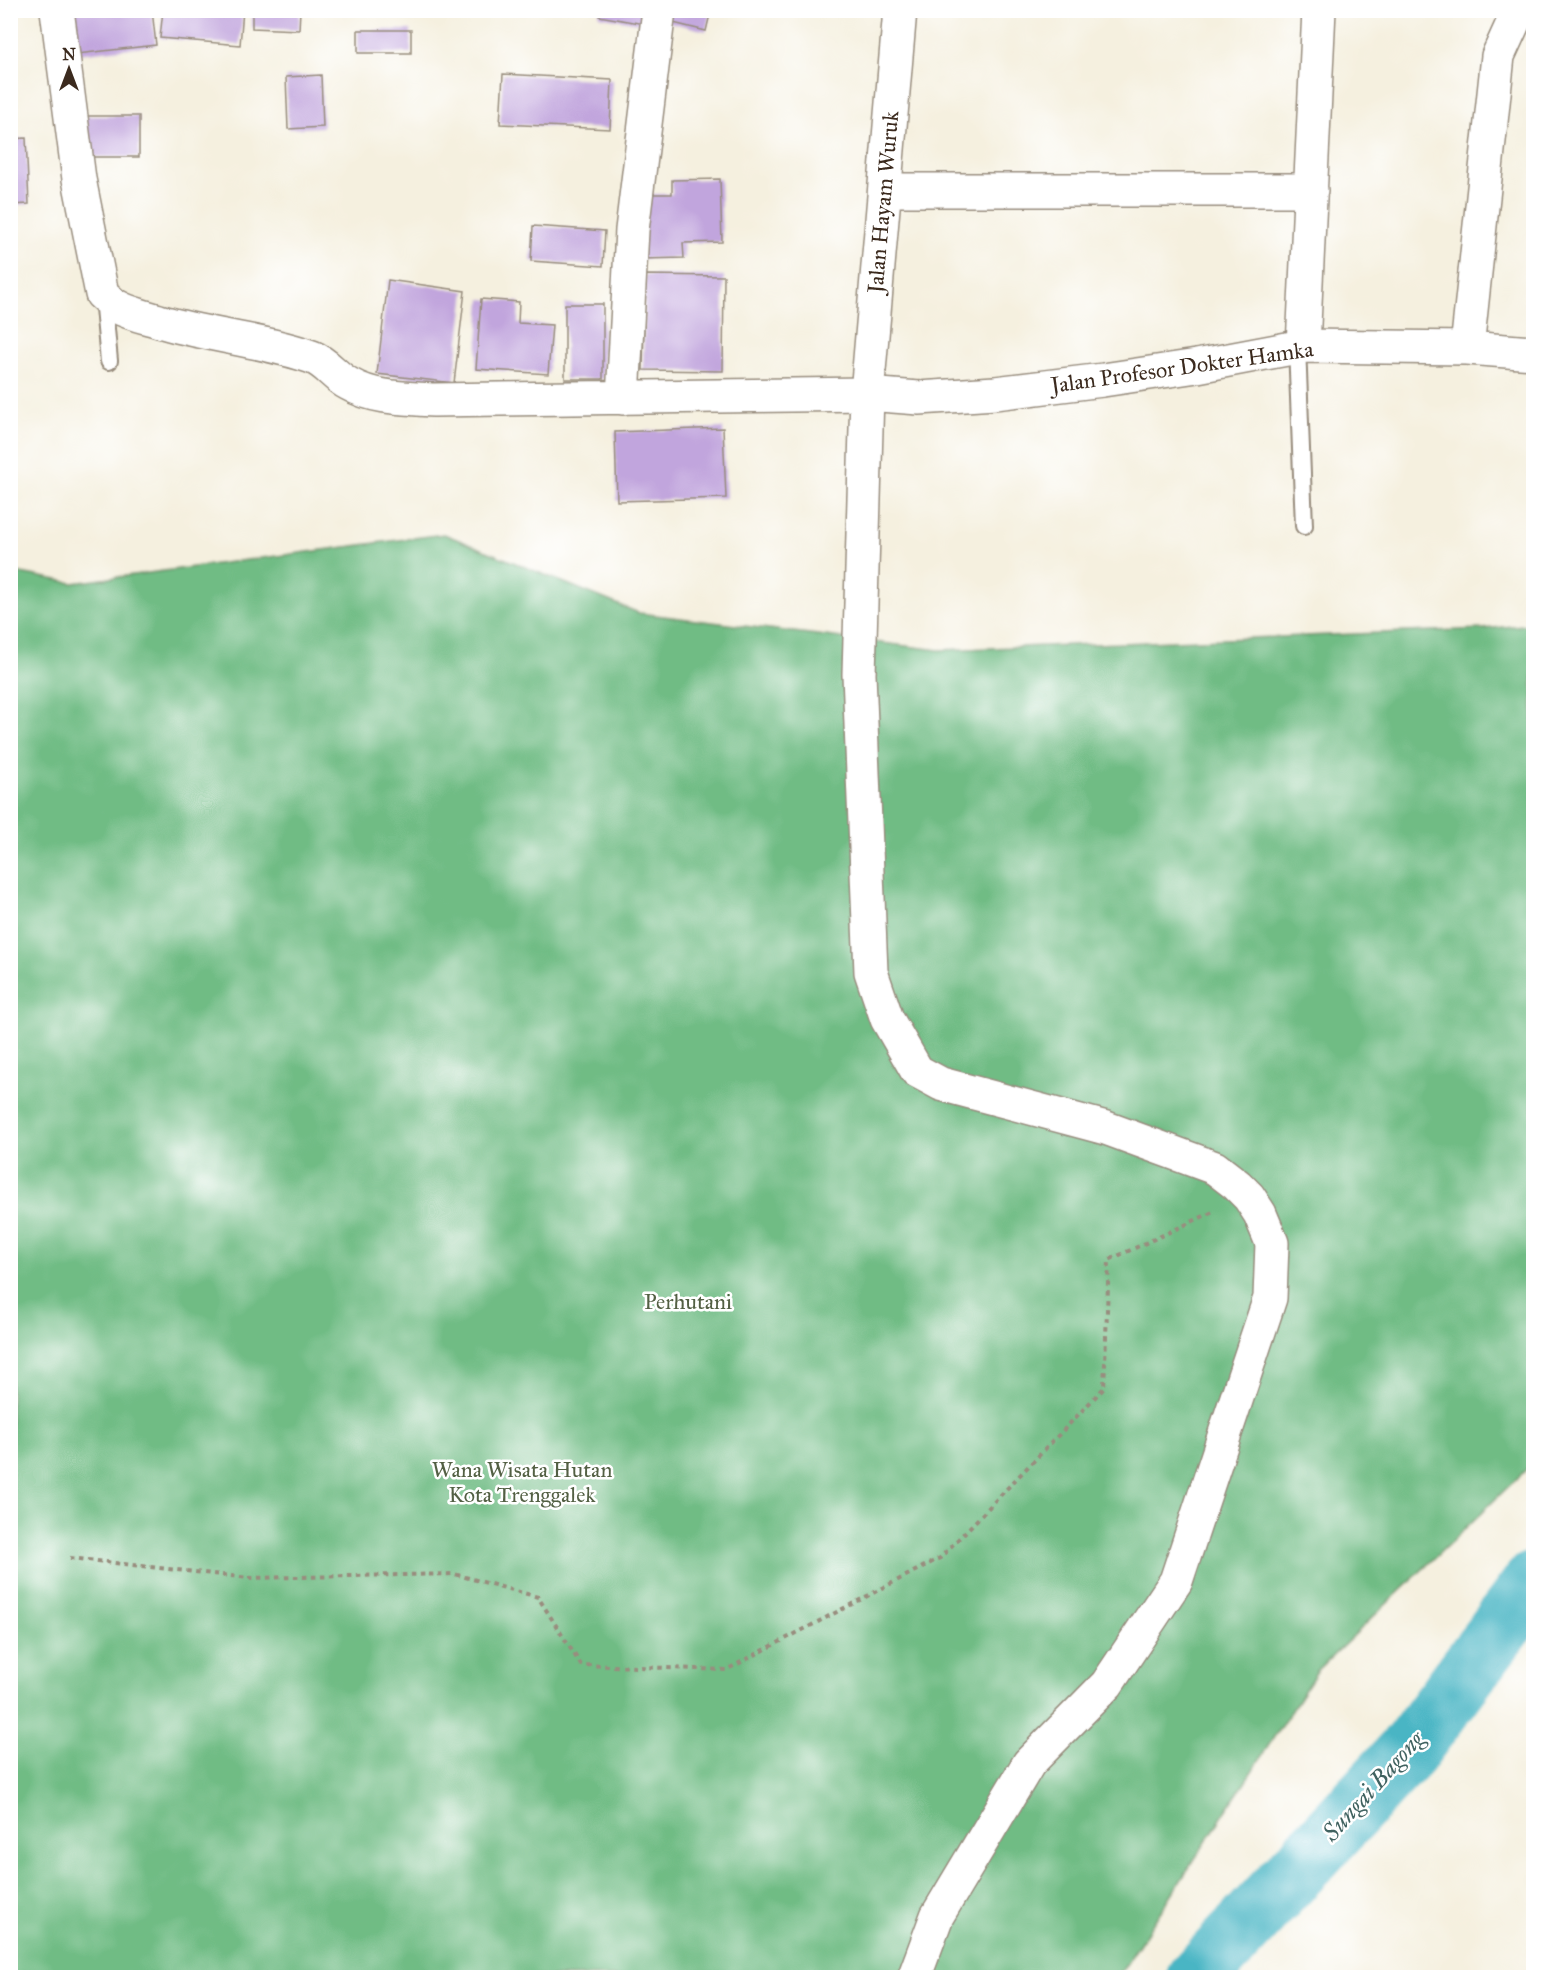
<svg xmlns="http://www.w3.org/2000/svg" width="1544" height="1988" font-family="'IM FELL Great Primer',serif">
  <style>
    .forest { fill: #70bc84; stroke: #567351; stroke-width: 1.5 }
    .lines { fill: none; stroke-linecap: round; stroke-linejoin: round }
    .river { stroke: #48b5c4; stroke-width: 62 }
    .building { fill: #c1a5dd }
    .lane-casing { stroke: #988d7e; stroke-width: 20 }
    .street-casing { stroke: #988d7e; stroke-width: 36 }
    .secondary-casing { stroke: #988d7e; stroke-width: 36 }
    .path { stroke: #988d7e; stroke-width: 4; stroke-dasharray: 4.5 4.5; stroke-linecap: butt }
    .lane { stroke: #fff; stroke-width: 16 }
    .street { stroke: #fff; stroke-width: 33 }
    .secondary { stroke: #fff; stroke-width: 33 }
    .labels { text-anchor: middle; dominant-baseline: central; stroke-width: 5; stroke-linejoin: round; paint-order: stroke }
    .street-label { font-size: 22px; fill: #3b2a1e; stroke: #fff }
    .park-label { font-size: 22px; fill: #536044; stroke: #fff }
    .water-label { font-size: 24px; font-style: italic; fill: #406260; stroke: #fff }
  </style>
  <rect width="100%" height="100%" fill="#fff"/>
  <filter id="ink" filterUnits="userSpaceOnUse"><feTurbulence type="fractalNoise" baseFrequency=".0167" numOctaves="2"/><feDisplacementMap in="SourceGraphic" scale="12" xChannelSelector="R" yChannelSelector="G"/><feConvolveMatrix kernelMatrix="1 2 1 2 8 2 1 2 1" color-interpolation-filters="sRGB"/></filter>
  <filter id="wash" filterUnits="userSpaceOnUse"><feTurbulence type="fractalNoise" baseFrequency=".008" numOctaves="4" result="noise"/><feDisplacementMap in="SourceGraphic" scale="24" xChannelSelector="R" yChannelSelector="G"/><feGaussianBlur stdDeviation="1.35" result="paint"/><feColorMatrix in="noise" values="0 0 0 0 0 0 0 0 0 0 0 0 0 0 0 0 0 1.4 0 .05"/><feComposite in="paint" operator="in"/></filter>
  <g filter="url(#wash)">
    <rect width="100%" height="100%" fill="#f5f0df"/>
    <path class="forest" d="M444 534 639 613 939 650 1483 629 1533 624V1463L1317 1671 1118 1977H11L10 571 73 583Z"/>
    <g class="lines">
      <path class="river" d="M1197 1978 1410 1749 1534 1582"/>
    </g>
    <g id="blocks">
      <path class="building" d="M62 10H152L156 45 68 55Z
        M163 10H243L240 45 160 38Z
        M252 10H300L299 30 252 28Z
        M351 10H404V13L351 14Z
        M600 10H646L644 24 599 16Z
        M663 10H711L706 31 661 20Z
        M358 30H411V53H358Z
        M503 74 612 80 610 129 500 124Z
        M321 75 323 127 288 129 286 77Z
        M80 116H139V157H80Z
        M26 138 29 204 10 205V139Z
        M720 179 722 242 683 243 684 258 641 259 639 194H672V180Z
        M533 226 605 231 603 266 531 261Z
        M645 275 724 276 723 371 643 370Z
        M388 280 465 291 454 383 377 374Z
        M481 299 519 302 518 323 552 325 548 374 476 369Z
        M565 304H603V379H565Z
        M723 428 726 498 617 501 615 432Z"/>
    </g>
  </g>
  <g filter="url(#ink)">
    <use href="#blocks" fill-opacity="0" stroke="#988d7e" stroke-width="1.5"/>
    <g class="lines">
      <defs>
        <path id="lane" d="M103 297 109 361
          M1297 346 1304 526"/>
        <path id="street" d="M57 10 79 179 102 294C106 297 111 303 116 306 128 313 146 317 159 321 209 336 263 340 312 357 327 363 335 377 349 384 375 399 405 398 434 400L867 394 919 398 995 393 1103 380 1197 366 1303 346 1467 348 1534 353
          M885 190H1311
          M1303 346 1319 10
          M1467 348 1498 56 1519 10
          M623 398 632 230 659 10"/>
        <path id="secondary" d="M900 10 867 394 859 674 871 972 887 1019 917 1071 941 1084 1106 1128 1215 1168 1237 1185 1249 1197 1260 1214 1272 1243 1270 1298 1176 1581 1107 1684 1029 1763 937 1916 914 1978"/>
      </defs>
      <use href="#lane" class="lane-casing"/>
      <use href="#street" class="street-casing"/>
      <use href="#secondary" class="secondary-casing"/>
      <path class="path" d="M70 1558 248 1578 454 1574 538 1597 581 1665 726 1670 940 1558 1104 1388 1109 1260 1215 1211"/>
      <use href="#lane" class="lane"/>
      <use href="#street" class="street"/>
      <use href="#secondary" class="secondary"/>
    </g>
  </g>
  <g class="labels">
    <g class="street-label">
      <text transform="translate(883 202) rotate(-85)">Jalan Hayam Wuruk</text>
      <text transform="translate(1182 367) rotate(-8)">Jalan Profesor Dokter Hamka</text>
    </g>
    <g class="park-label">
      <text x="688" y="1301">Perhutani</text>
      <text x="522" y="1469">Wana Wisata Hutan<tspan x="522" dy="25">Kota Trenggalek</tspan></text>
    </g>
    <g class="water-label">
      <text transform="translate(1373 1786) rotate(-48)">Sungai Bagong</text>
    </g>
  </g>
  <rect width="1544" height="1988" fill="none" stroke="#fff" stroke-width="36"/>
  <g transform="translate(69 69)" stroke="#ffffff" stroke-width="4.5" paint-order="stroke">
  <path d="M0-4.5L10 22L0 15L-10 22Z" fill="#3b2a1e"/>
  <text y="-9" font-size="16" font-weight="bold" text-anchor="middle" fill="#3b2a1e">N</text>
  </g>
</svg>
